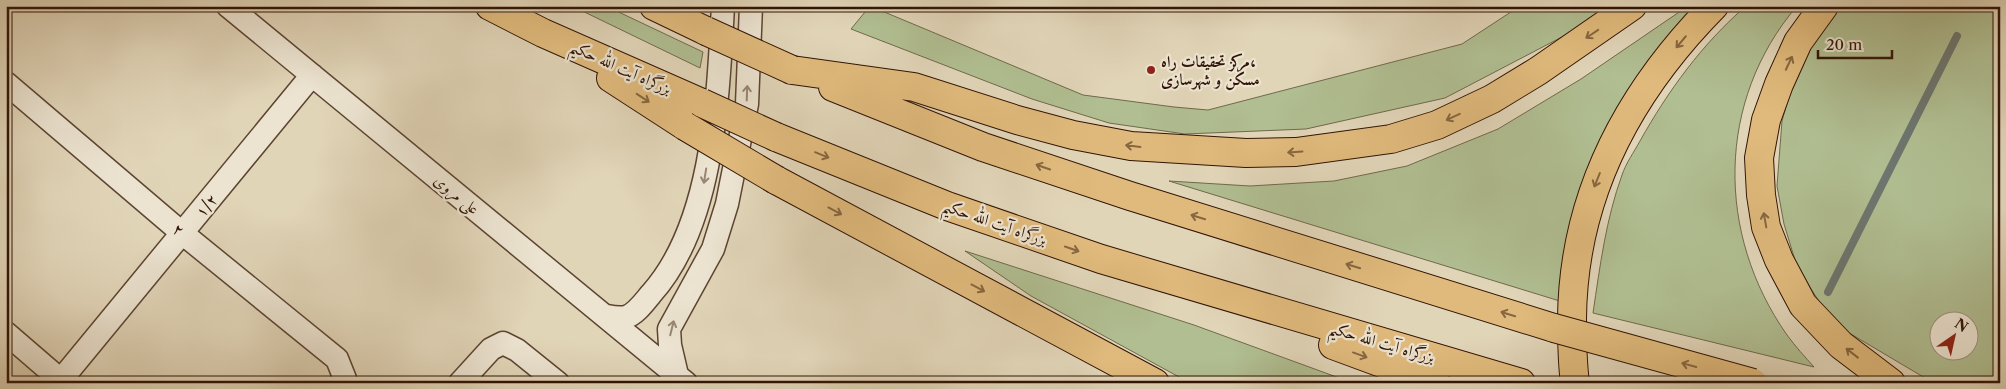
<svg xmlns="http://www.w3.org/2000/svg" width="2006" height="389" font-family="'Libre Caslon Text',Amiri,serif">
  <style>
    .green { fill: #b0be91; stroke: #70694b; fill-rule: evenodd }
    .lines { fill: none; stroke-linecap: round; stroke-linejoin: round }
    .stream { stroke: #6d766f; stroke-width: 8 }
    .minor-casing { stroke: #5d4432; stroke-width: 25 }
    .trunk-casing { stroke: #311405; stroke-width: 30 }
    .minor { stroke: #ece4d1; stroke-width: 22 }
    .trunk { stroke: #e0ba7c; stroke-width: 28 }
    .trunk-bridge-casing { stroke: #311405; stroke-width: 30; stroke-linecap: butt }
    .trunk-bridge { stroke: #e0ba7c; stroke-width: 28 }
    .oneway { stroke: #886740 }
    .oneway2 { stroke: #988675 }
    .poi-dot { fill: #8f2418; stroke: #ece4d1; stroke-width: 2 }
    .labels { text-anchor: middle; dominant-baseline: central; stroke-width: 4.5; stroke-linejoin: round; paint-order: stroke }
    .poi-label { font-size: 16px; font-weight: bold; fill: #311405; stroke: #ece4d1; text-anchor: start }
    .street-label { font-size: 16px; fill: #311405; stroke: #ece4d1 }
  </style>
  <rect width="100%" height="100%" fill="#e1d5b8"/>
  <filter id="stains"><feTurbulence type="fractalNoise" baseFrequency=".004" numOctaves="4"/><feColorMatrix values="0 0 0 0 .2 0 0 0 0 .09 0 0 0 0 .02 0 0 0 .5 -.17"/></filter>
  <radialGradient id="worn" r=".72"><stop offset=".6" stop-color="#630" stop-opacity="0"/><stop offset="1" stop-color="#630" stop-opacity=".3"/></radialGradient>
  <path class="green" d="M572 6H606L703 52 700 68Z
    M870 6 1083 95 1174 107 1208 110 1462 44 1520 6H1609L1581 27 1445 98 1306 129 1185 134 1109 123 1032 99 851 29Z
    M1688 6H1700L1659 54 1563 302 1169 181 1250 186 1334 181 1407 166 1498 129 1581 79Z
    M1746 6H1797C1716 101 1716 234 1787 335 1795 346 1805 357 1814 367L1593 313C1600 266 1606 219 1622 175 1626 163 1634 152 1640 141 1668 91 1702 44 1746 6Z
    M1840 6H2000V383H1936L1925 378 1834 324 1811 289 1795 260 1784 224 1777 186 1782 121 1792 86 1803 61 1819 31ZM1938 322H1968V352H1938Z
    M965 251 1194 325 1353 383H1190L1031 296Z"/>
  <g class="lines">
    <path class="stream" d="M1828 292 1957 36"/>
    <defs>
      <path id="minor" d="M228 6 686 383
        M6 83 182 233 337 359 345 379 344 383
        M607 316C612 317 621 318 626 317 636 314 645 301 651 294 714 224 718 96 723 6
        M6 333 64 383
        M677 375 670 345 669 329 713 249 727 204 747 104 751 6
        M61 380 312 75
        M460 383 491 349 503 343 517 350 558 383"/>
      <path id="trunk" d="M490 6 543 33 702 103
        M654 6 706 31
        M1824 6 1798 42 1779 84 1766 120 1759 158 1761 195 1766 227 1779 260 1803 305 1841 345 1891 383
        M792 70 914 87 1017 120 1073 135 1131 146 1246 153 1296 152 1391 139 1437 125 1492 99 1538 71 1632 6
        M611 78 685 126
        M833 87 983 147 1130 196 1554 328
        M776 137 947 206 1101 259 1521 383
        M776 180 1155 383
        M1333 345 1436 383
        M1575 383C1572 361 1572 340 1572 319 1573 196 1629 92 1714 6"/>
    </defs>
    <use href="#minor" class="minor-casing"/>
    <use href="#trunk" class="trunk-casing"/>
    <use href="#minor" class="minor"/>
    <use href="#trunk" class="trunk"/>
    <defs>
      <path id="trunk-bridge" d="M706 31 792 70
        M702 103 776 137
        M685 126 776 180
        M1554 328 1753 383"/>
    </defs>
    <use href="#trunk-bridge" class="trunk-bridge-casing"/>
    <use href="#trunk-bridge" class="trunk-bridge"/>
  </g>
  <defs><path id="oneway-shaft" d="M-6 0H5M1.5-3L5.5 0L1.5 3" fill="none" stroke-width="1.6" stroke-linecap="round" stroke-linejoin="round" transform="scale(1.25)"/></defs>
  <g class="oneway">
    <use href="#oneway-shaft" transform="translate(1592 34) rotate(146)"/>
    <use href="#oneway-shaft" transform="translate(1681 42) rotate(130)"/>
    <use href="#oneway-shaft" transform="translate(1789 63) rotate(-65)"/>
    <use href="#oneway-shaft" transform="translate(643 98) rotate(33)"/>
    <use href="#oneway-shaft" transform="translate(1453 117) rotate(155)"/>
    <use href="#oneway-shaft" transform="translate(1133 146) rotate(-173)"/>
    <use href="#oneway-shaft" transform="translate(1295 152) rotate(176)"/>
    <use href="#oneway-shaft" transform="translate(822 155) rotate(22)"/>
    <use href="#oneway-shaft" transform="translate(1043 167) rotate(-161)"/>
    <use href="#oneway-shaft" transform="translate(1597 180) rotate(112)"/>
    <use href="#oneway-shaft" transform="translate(835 211) rotate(28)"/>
    <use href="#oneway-shaft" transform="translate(1198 217) rotate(-163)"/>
    <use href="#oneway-shaft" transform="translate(1765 220) rotate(-100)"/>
    <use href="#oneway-shaft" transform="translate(1072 249) rotate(19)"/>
    <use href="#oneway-shaft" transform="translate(1353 266) rotate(-163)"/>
    <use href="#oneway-shaft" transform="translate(978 288) rotate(28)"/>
    <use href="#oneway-shaft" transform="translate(1508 314) rotate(-163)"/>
    <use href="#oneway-shaft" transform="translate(1852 353) rotate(-142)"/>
    <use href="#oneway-shaft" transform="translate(1360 355) rotate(20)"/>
    <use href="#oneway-shaft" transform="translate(1689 365) rotate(-165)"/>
  </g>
  <g class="oneway2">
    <use href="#oneway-shaft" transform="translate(747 93) rotate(-88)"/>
    <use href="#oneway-shaft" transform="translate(705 176) rotate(99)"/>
    <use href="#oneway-shaft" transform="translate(672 328) rotate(-76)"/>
  </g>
  <circle class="poi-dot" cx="1151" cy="70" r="5"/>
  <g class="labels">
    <g class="poi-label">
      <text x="1161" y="61">مرکز تحقیقات راه،<tspan x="1161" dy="18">مسکن و شهرسازی</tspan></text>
    </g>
    <g class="street-label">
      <text transform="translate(621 67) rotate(24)">بزرگراه آیت الله حکیم</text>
      <text transform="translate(457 194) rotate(39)">علی مروی</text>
      <text transform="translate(206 205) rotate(-50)">۱/۲</text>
      <text transform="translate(995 222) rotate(19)">بزرگراه آیت الله حکیم</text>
      <text transform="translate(179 229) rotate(40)">۲</text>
      <text transform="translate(1382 342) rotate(16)">بزرگراه آیت الله حکیم</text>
    </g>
  </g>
  <rect width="2006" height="389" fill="none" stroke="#e1d5b8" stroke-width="25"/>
  <rect x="8" y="8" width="1991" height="374" fill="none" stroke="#311405" stroke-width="2.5"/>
  <rect x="12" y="12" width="1981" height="364" fill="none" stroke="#311405"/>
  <g transform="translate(1954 336) rotate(34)"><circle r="24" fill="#ece4d1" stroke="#a1917f"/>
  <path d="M0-4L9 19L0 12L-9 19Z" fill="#8f2418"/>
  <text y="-8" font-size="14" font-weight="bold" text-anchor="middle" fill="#311405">N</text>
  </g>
  <path d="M1818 50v8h74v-8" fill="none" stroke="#311405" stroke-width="2.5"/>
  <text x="1826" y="50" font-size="15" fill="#311405" stroke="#ece4d1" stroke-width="4" paint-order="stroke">20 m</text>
  <rect width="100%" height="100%" filter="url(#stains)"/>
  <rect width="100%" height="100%" fill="url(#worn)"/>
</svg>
